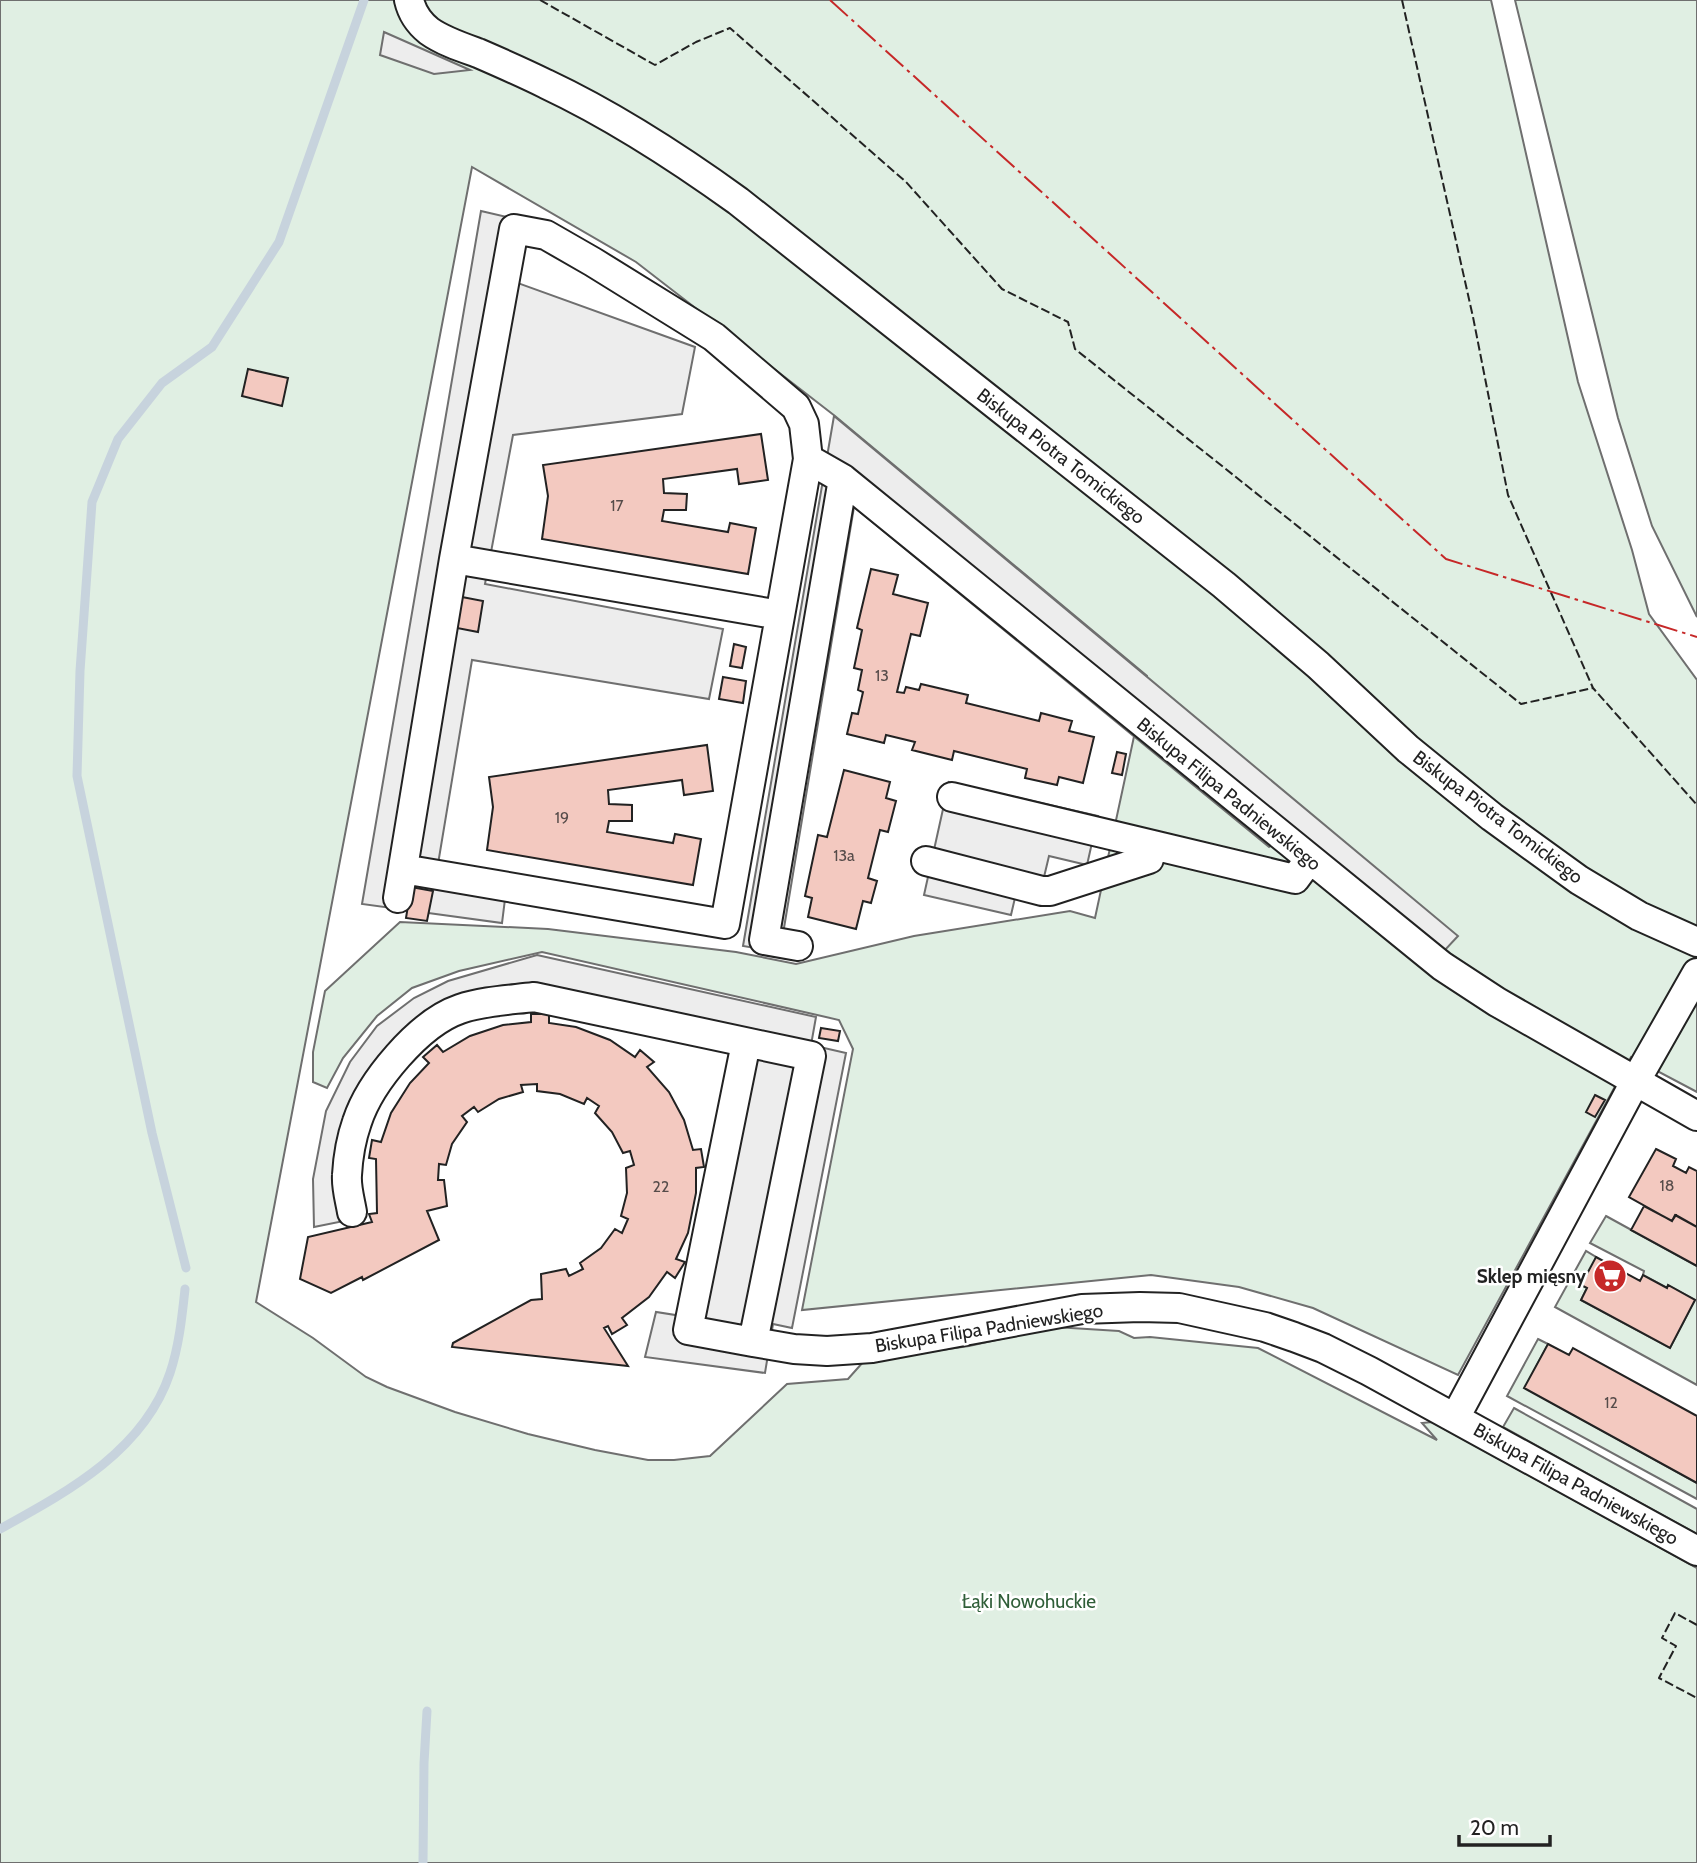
<svg xmlns="http://www.w3.org/2000/svg" width="1697" height="1863" font-family="Cabin,sans-serif">
  <style>
    .green { fill: #e0efe3; stroke: #6f6f6f; stroke-width: 2 }
    .parking { fill: #ededed; stroke: #6f6f6f; stroke-width: 2 }
    .lines { fill: none; stroke-linecap: round; stroke-linejoin: round }
    .stream { stroke: #c7d3dd; stroke-width: 9 }
    .building { fill: #f3c9c0; stroke: #222; stroke-width: 2 }
    .minor-casing { stroke: #222; stroke-width: 32 }
    .minor { stroke: #fff; stroke-width: 28 }
    .fence { stroke: #222; stroke-width: 2; stroke-dasharray: 9 3.5; stroke-linecap: butt }
    .power { stroke: #c62828; stroke-width: 2; stroke-dasharray: 24 5 3.5 5; stroke-linecap: butt }
    .labels { text-anchor: middle; dominant-baseline: central; stroke-width: 5; stroke-linejoin: round; paint-order: stroke }
    .number-label { font-size: 16px; fill: #564c4a }
    .street-label { font-size: 19px; fill: #222; stroke: #fff }
    .poi-label { font-size: 19px; font-weight: bold; fill: #222; stroke: #fff; text-anchor: end }
    .park-label { font-size: 19px; fill: #2f5e38; stroke: #fff }
  </style>
  <rect width="100%" height="100%" fill="#fff"/>
  <path class="green" d="M0 0H1491L1578 382 1632 550 1649 614 1697 680V1092L1631 1057 1458 1375 1313 1308 1239 1287 1151 1275 802 1310 853 1049 839 1020 542 952 459 971 412 988 377 1016 343 1058 327 1088 313 1082V1052L325 991 400 922 548 929 736 952 796 964 914 936 1070 911 1095 918 1147 676 835 416 636 262 472 167 256 1302 313 1338 366 1377 387 1387 455 1412 528 1434 595 1450 648 1460H674L710 1456 787 1384 848 1379 864 1361 969 1346 1055 1327 1119 1331 1134 1338 1150 1337 1258 1348 1437 1440 1422 1423 1432 1422 1697 1568V1863H0Z
    M1515 0H1697V617L1652 526 1618 418Z
    M1606 1216 1697 1266V1385L1555 1307 1586 1251 1596 1257 1587 1288 1581 1300 1670 1348 1695 1300 1669 1286 1667 1288 1643 1275 1644 1271 1590 1243Z
    M1538 1339 1548 1344 1525 1388 1697 1483V1499L1507 1396Z
    M1514 1408 1697 1509V1534L1503 1427Z"/>
  <path class="parking" d="M384 32 470 70 434 74 380 55Z
    M481 211 511 218 501 277 695 347 682 414 513 435 485 584 723 629 709 699 472 660 434 888 505 899 502 923 362 904Z
    M834 416 1458 936 1445 950 1287 829 1269 847 854 507 780 952 743 946Z
    M949 782 1098 816 1087 865 1049 856 1044 877 1021 872 1011 915 924 895Z
    M537 955 816 1017 811 1045 846 1053 792 1328 773 1324 765 1373 645 1357 656 1312 701 1319 759 1032 534 983 456 1003 373 1073 349 1220 314 1227 313 1179 326 1111 350 1062 377 1026 414 998 448 981Z"/>
  <g class="lines">
    <path class="stream" d="M186 1268 152 1133 77 776 80 671 92 502 118 439 162 383 212 347 279 242 364 0
      M0 1529C67 1492 144 1451 170 1373 179 1346 182 1317 185 1289
      M423 1863 424 1763 427 1711"/>
  </g>
  <path class="building" d="M248 369 288 378 282 406 242 396Z
    M761 434 768 480 739 484 737 469 663 479 664 493 687 494 686 510H664L662 521 728 532 730 523 756 528 748 574 542 539 548 496 543 465Z
    M871 569 898 575 893 594 928 603 920 636 911 634 897 692 904 693 906 687 919 690 921 684 968 695 966 703 1039 721 1041 713 1072 721 1069 731 1094 737 1083 783 1059 777 1057 785 1025 778 1027 769 954 751 952 760 912 750 915 742 886 735 884 743 847 734 852 713 858 714 863 692 858 690 862 670 854 668 862 630 857 628Z
    M462 597 483 601 478 632 457 628Z
    M734 644 746 647 742 668 730 666Z
    M723 677 746 681 743 703 719 699Z
    M707 745 713 791 684 795 682 780 608 790 609 804 632 805V821H609L607 832 673 843 675 834 701 839 693 885 487 850 493 807 489 777Z
    M1117 752 1126 754 1122 775 1112 773Z
    M844 770 890 782 886 798 896 801 888 832 880 830 868 878 877 881 871 903 863 901 856 929 808 917 812 898 805 896 818 835 827 837Z
    M411 887 433 891 427 921 406 918Z
    M531 1014H549V1023L576 1027 610 1040 635 1057 640 1050 654 1062 647 1067 669 1092 684 1120 693 1150 701 1149 704 1167 696 1168V1193L688 1233 676 1259 685 1262 675 1278 667 1272 649 1297 622 1318 627 1325 612 1334 608 1326 604 1328 628 1366 452 1347 453 1343 531 1300 542 1299 541 1274 566 1269 569 1276 583 1269 580 1263 601 1248 615 1229 622 1233 628 1219 621 1216 627 1193 626 1168 634 1165 630 1151 623 1153 612 1132 595 1113 599 1106 587 1098 584 1104 560 1094 537 1091V1084L521 1085 523 1092 499 1099 478 1112 474 1107 462 1116 467 1122 452 1144 446 1165 439 1164 438 1180H444L447 1206 427 1211 439 1240 363 1280 362 1277 331 1293 300 1279 308 1237 372 1222 369 1214 377 1213 376 1159 369 1158 372 1140 381 1142 391 1113 410 1083 429 1063 423 1057 437 1045 443 1052 470 1036 503 1025 531 1022Z
    M821 1028 840 1031 838 1041 819 1038Z
    M1595 1095 1605 1100 1595 1117 1586 1112Z
    M1656 1149 1676 1159 1673 1166 1686 1173 1689 1167 1697 1171V1227L1675 1215 1672 1221 1629 1197Z
    M1644 1206 1672 1221 1676 1215 1697 1227V1266L1631 1230Z
    M1596 1257 1640 1281 1643 1275 1667 1288 1668 1285 1695 1300 1670 1348 1581 1300 1587 1288 1581 1285Z
    M1548 1344 1569 1355 1573 1348 1697 1416V1483L1524 1388Z"/>
  <g class="lines">
    <defs>
      <path id="minor" d="M409 0C412 13 419 23 429 31 443 41 461 47 478 53 501 63 524 73 546 84 614 116 677 157 738 201L1224 585 1318 665 1408 749 1492 817 1579 880 1639 916 1697 942
        M454 559 780 615
        M952 797 1295 879 1309 860
        M926 861 1042 891H1050L1149 859 1152 845
        M403 869 725 924 808 459
        M398 898 454 559 514 229 546 235 593 262 714 337 796 407 804 424 808 459 843 479 1442 966 1497 1002 1697 1116
        M798 946 764 940 843 479
        M746 1043 688 1330 753 1342
        M352 1212C350 1200 346 1187 347 1175 348 1157 351 1139 357 1122 370 1082 419 1023 460 1009 483 1001 510 1000 534 997L811 1056 753 1342 794 1349 827 1351 872 1348 1082 1309 1140 1307 1179 1308 1265 1327 1294 1337 1323 1348 1369 1371 1697 1551
        M1455 1418 1635 1082 1697 973"/>
    </defs>
    <use href="#minor" class="minor-casing"/>
    <use href="#minor" class="minor"/>
    <path class="fence" d="M540 0 655 65 696 42 730 28 906 182 1002 289 1068 322 1075 349 1521 704 1593 688
      M1402 0 1473 317 1508 495 1593 688 1697 805
      M1697 1625 1675 1613 1662 1638 1676 1646 1659 1678 1697 1698"/>
    <path class="power" d="M830 0 1446 559 1697 637"/>
  </g>
  <defs>
    <symbol id="supermarket-disc" viewBox="-11 -11 22 22"><circle r="9.5" fill="#c62828" stroke="#fff"/><path d="M-6-5.5h2.5l.6 2H6L4.5 2H-2.5L-4.4-4H-6ZM-1.5 3.2a1.3 1.3 0 1 0 .1 0ZM3 3.2a1.3 1.3 0 1 0 .1 0Z" fill="#fff"/></symbol>
  </defs>
  <g fill-rule="evenodd">
    <use href="#supermarket-disc" x="1591" y="1257" width="38" height="38"/>
  </g>
  <g class="labels">
    <g class="number-label">
      <text x="617" y="505">17</text>
      <text x="882" y="675">13</text>
      <text x="562" y="817">19</text>
      <text x="844" y="855">13a</text>
      <text x="1667" y="1185">18</text>
      <text x="661" y="1186">22</text>
      <text x="1611" y="1402">12</text>
    </g>
    <g class="street-label">
      <text transform="translate(1061 456) rotate(38)">Biskupa Piotra Tomickiego</text>
      <text transform="translate(1229 794) rotate(39)">Biskupa Filipa Padniewskiego</text>
      <text transform="translate(1498 817) rotate(37)">Biskupa Piotra Tomickiego</text>
      <text transform="translate(989 1328) rotate(-9)">Biskupa Filipa Padniewskiego</text>
      <text transform="translate(1576 1484) rotate(29)">Biskupa Filipa Padniewskiego</text>
    </g>
    <g class="poi-label">
      <text x="1586" y="1276">Sklep mięsny</text>
    </g>
    <g class="park-label">
      <text x="1029" y="1601">Łąki Nowohuckie</text>
    </g>
  </g>
  <path d="M1459 1835v10h91v-10" fill="none" stroke="#222222" stroke-width="3.5"/>
  <text x="1470" y="1835" font-size="21" fill="#222222" stroke="#ffffff" stroke-width="5" paint-order="stroke">20 m</text>
</svg>
